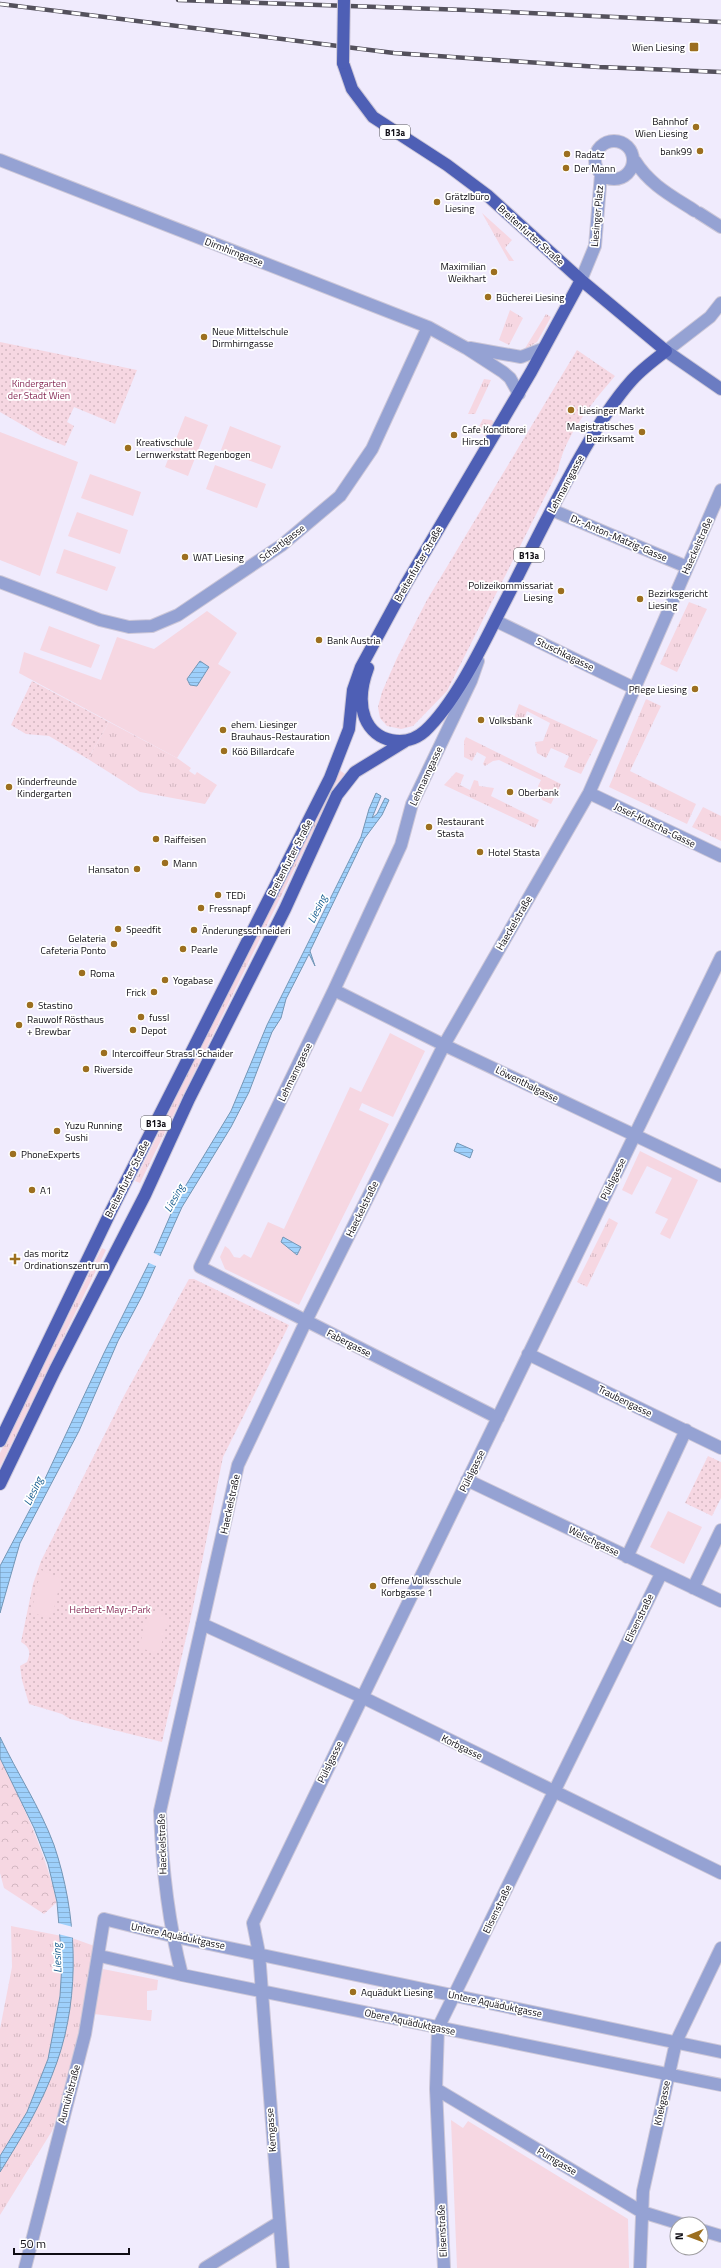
<svg xmlns="http://www.w3.org/2000/svg" width="721" height="2268" font-family="'Titillium Web',sans-serif">
  <style>
    .grass { fill: url(#grass-tufts) }
    .forest { fill: url(#forest-crowns) }
    .park { fill: url(#park-dots) }
    .garden { fill: #f6d7e2 }
    .water { fill: url(#water-rules); stroke: #7396b6 }
    .pier { fill: #f0ebfd }
    .lines { fill: none; stroke-linecap: round; stroke-linejoin: round }
    .minor-casing { stroke: #ccc7d8; stroke-width: 14 }
    .tertiary-casing { stroke: #ccc7d8; stroke-width: 14 }
    .secondary-casing { stroke: #ccc7d8; stroke-width: 14 }
    .primary-casing { stroke: #ccc7d8; stroke-width: 14 }
    .minor { stroke: #95a2d3; stroke-width: 12 }
    .tertiary { stroke: #95a2d3; stroke-width: 12 }
    .secondary { stroke: #6b7cc2; stroke-width: 12 }
    .primary { stroke: #4e5fb5; stroke-width: 12 }
    .rail-casing { stroke: #54515c; stroke-width: 4.5 }
    .rail { stroke: #fff; stroke-width: 3; stroke-dasharray: 9; stroke-linecap: butt }
    .primary-bridge-casing { stroke: #ccc7d8; stroke-width: 14; stroke-linecap: butt }
    .primary-bridge { stroke: #4e5fb5; stroke-width: 12 }
    .poi-dot { fill: #9c6f1f; stroke: #fff; stroke-width: 1.5 }
    .labels { text-anchor: middle; dominant-baseline: central; stroke-width: 3.5; stroke-linejoin: round; paint-order: stroke }
    .shield { fill: #fff; stroke: #57565a; stroke-width: 1 }
    .shield-label { font-size: 9px; font-weight: bold; fill: #0f0d14 }
    .poi-label { font-size: 10px; fill: #0f0d14; stroke: #fff; text-anchor: start }
    .street-label { font-size: 10px; fill: #0f0d14; stroke: #fff }
    .park-label { font-size: 10px; fill: #882d58; stroke: #fff }
    .water-label { font-size: 11px; font-style: italic; fill: #165c8e; stroke: #fff }
  </style>
  <defs>
    <pattern id="grass-tufts" width="24" height="20" patternUnits="userSpaceOnUse"><rect width="24" height="20" fill="#f6d7e2"/><path d="M3 7l-1-3M5 7V3M7 7l1-3M15 17l-1-3M17 17v-4M19 17l1-3" fill="none" stroke="#d2b7c1"/></pattern>
    <pattern id="forest-crowns" width="20" height="18" patternUnits="userSpaceOnUse"><rect width="20" height="18" fill="#f6d7e2"/><path d="M2 6a3 3 0 1 1 6 0M12 15a3 3 0 1 1 6 0" fill="none" stroke="#d2b7c1"/></pattern>
    <pattern id="park-dots" width="8" height="8" patternUnits="userSpaceOnUse"><rect width="8" height="8" fill="#f6d7e2"/><path d="M2 2h.1M6 6h.1" fill="none" stroke="#d2b7c1" stroke-width="1.8" stroke-linecap="round"/></pattern>
    <pattern id="water-rules" width="6" height="5" patternUnits="userSpaceOnUse"><rect width="6" height="5" fill="#9ed0fb"/><path d="M0 2.5h6" fill="none" stroke="#87b1d6"/></pattern>
  </defs>
  <rect width="100%" height="100%" fill="#f0ebfd"/>
  <path class="grass" d="M482 213 512 240 505 248 514 261H509Z
    M510 310 523 318 509 345 499 340Z
    M546 314 551 317 537 342 524 350Z
    M484 379 491 380 475 414H468Z
    M483 419 492 420 494 423 486 437 477 430Z
    M689 602 707 609 677 672 660 664Z
    M646 699 661 706 630 771 696 804 687 824 609 787Z
    M519 704 598 740 581 774 564 767 569 756 551 748 546 758 537 753 535 742 543 741 550 723 527 711 523 722 514 718Z
    M109 722 177 758 191 768 189 771 195 775 197 772 217 785 205 804 140 792 88 759Z
    M466 737 561 784 551 804 542 800 538 786 541 780 499 760 493 761 485 766 483 764 486 757 477 752 472 761 464 757V741Z
    M338 769 345 774 336 784 140 1183 135 1181Z
    M456 772 464 775 460 785 470 790 474 780 478 781 479 786 494 788 491 796 539 820 535 828 444 785Z
    M703 807 721 816V841L692 827Z
    M609 1218 618 1223 587 1287 577 1282Z
    M102 1248 106 1250 0 1467V1453Z
    M11 1926 72 1938 100 1948 87 2025 52 2131 0 2215V2029L12 1967Z"/>
  <path class="forest" d="M0 1758C24 1806 44 1850 57 1902L44 1914 4 1888 0 1873Z"/>
  <path class="park" d="M0 342 137 370 115 424 74 407 67 422 74 426 65 446 43 437 0 412Z
    M577 350 615 376C592 403 564 436 558 471L447 691 413 726 401 729 387 726 380 718 378 707 382 692 397 658 427 600Z
    M32 681 109 722 88 759 49 736 26 734 11 725Z
    M189 1279H194L289 1325 223 1457 192 1612 162 1742 70 1719 62 1714 29 1704 22 1680 20 1666 27 1662C31 1653 30 1647 21 1642L33 1584 41 1561 125 1394Z
    M708 1456 721 1462V1498L712 1516 685 1503Z"/>
  <path class="garden" d="M185 416 208 425 188 476 165 467Z
    M230 426 281 446 272 469 221 450Z
    M0 432 78 462 40 576 0 560Z
    M215 465 266 484 257 508 206 489Z
    M90 474 141 492 133 516 81 498Z
    M77 512 128 530 120 554 68 536Z
    M64 549 116 567 107 591 56 573Z
    M207 611 237 633 218 664 231 672 177 758 19 673 24 652 101 680 117 637 154 649Z
    M49 626 100 645 91 668 40 650Z
    M390 1033 425 1051 393 1117 362 1103 359 1110 389 1124 299 1305 225 1269 220 1257 225 1246 229 1249 234 1257 240 1258 244 1254 251 1258 268 1222 284 1229 350 1087 361 1092Z
    M640 1151 698 1180 670 1239 660 1234 668 1219 655 1213 672 1178 647 1166 632 1195 622 1190Z
    M668 1511 702 1527 684 1564 650 1547Z
    M41 1570 61 1578 52 1618 31 1613Z
    M149 1610 169 1616 159 1653 139 1648Z
    M103 1969 158 1980 157 1990 147 1991V2010H152L151 2021 94 2014Z
    M451 2120 463 2128 468 2121 628 2219 629 2268H457Z"/>
  <path class="water" d="M200 661 209 667 197 686 190 685 187 679Z
    M376 793 381 796 372 818 377 814 385 798 389 800 382 815 364 839 310 951 315 966 309 954 286 999 281 1018 272 1032 249 1092 231 1127 182 1207 142 1296 118 1341 79 1431 20 1543 0 1613V1566L35 1500 104 1353 154 1253 177 1200 231 1111 267 1025 361 837 369 809Z
    M457 1143 473 1150 470 1158 454 1151Z
    M283 1237 301 1247 297 1255 281 1242Z
    M0 1737C17 1773 40 1807 54 1845 77 1913 81 1994 57 2062 43 2102 22 2137 0 2172V2156L27 2112 48 2059 60 1996 62 1963 57 1902 48 1864 34 1828 0 1758Z"/>
  <path class="pier" d="M152 1252 162 1257 158 1267 147 1262Z
    M58 1923 73 1927 74 1938 58 1934Z"/>
  <g class="lines">
    <defs>
      <path id="minor" d="M595 160a19 19 0 1 1 38 0a19 19 0 1 1-38 0Z
        M635 161C650 185 672 196 695 211
        M699 213 721 227
        M581 280 595 246 601 174
        M666 351 710 317 721 303
        M552 510 687 567
        M496 621 634 688
        M478 661 471 681 412 804 401 845 334 990 200 1267 498 1418
        M589 793 721 856
        M334 990 444 1045 721 1176
        M528 1354 721 1448
        M467 1480 721 1601
        M627 1557 686 1430
        M693 1588 721 1530
        M202 1624 362 1697 721 1873
        M100 1956 182 1975 721 2085
        M182 1975C168 1921 162 1867 160 1811L238 1465 306 1321 444 1045 589 793 721 490
        M436 2089 642 2212 681 2224
        M701 2230 721 2236
        M25 2268 85 2034 104 1919 172 1936 721 2052
        M205 2268 278 2223
        M283 2268 259 1953 253 1923 721 957
        M444 2268 436 2089 438 2028 661 1574
        M640 2268 643 2191 676 2042 721 1948"/>
      <path id="tertiary" d="M0 160 428 327 466 348 503 372 510 378 519 394
        M470 348 521 357 542 349
        M0 582 100 620 129 627 152 626 178 615 282 545 340 496 372 449 428 327"/>
      <path id="secondary" d="M666 351 721 389"/>
      <path id="primary" d="M343 63 352 89 373 117 447 165 487 195 581 280 666 351C654 360 642 369 632 380 613 401 598 426 584 450 552 505 525 563 496 619 479 653 453 705 425 731 406 748 375 743 365 718 359 702 362 684 368 668
        M0 1441 110 1213 330 778 349 729 353 690 361 667 406 584 531 372 581 280
        M0 1484 55 1370 145 1195 189 1099 285 909 337 795 355 772 404 742"/>
    </defs>
    <use href="#minor" class="minor-casing"/>
    <use href="#tertiary" class="tertiary-casing"/>
    <use href="#secondary" class="secondary-casing"/>
    <use href="#primary" class="primary-casing"/>
    <use href="#minor" class="minor"/>
    <use href="#tertiary" class="tertiary"/>
    <use href="#secondary" class="secondary"/>
    <use href="#primary" class="primary"/>
    <defs>
      <path id="rail" d="M178 0 466 10 721 22
        M0 4 394 53 599 67 721 72"/>
    </defs>
    <use href="#rail" class="rail-casing"/>
    <use href="#rail" class="rail"/>
    <defs>
      <path id="primary-bridge" d="M343 63 344 0"/>
    </defs>
    <use href="#primary-bridge" class="primary-bridge-casing"/>
    <use href="#primary-bridge" class="primary-bridge"/>
  </g>
  <g class="poi-dot">
    <rect x="689" y="42" width="10" height="10" rx="2"/>
    <circle cx="696" cy="127" r="4"/>
    <circle cx="700" cy="151" r="4"/>
    <circle cx="567" cy="154" r="4"/>
    <circle cx="566" cy="168" r="4"/>
    <circle cx="437" cy="202" r="4"/>
    <circle cx="494" cy="272" r="4"/>
    <circle cx="488" cy="297" r="4"/>
    <circle cx="204" cy="337" r="4"/>
    <circle cx="571" cy="410" r="4"/>
    <circle cx="642" cy="432" r="4"/>
    <circle cx="454" cy="435" r="4"/>
    <circle cx="128" cy="448" r="4"/>
    <circle cx="185" cy="557" r="4"/>
    <circle cx="561" cy="591" r="4"/>
    <circle cx="640" cy="599" r="4"/>
    <circle cx="319" cy="640" r="4"/>
    <circle cx="695" cy="689" r="4"/>
    <circle cx="481" cy="720" r="4"/>
    <circle cx="223" cy="730" r="4"/>
    <circle cx="224" cy="751" r="4"/>
    <circle cx="9" cy="787" r="4"/>
    <circle cx="510" cy="792" r="4"/>
    <circle cx="429" cy="827" r="4"/>
    <circle cx="156" cy="839" r="4"/>
    <circle cx="480" cy="852" r="4"/>
    <circle cx="165" cy="863" r="4"/>
    <circle cx="137" cy="869" r="4"/>
    <circle cx="218" cy="895" r="4"/>
    <circle cx="201" cy="908" r="4"/>
    <circle cx="118" cy="929" r="4"/>
    <circle cx="194" cy="930" r="4"/>
    <circle cx="114" cy="944" r="4"/>
    <circle cx="183" cy="949" r="4"/>
    <circle cx="82" cy="973" r="4"/>
    <circle cx="165" cy="980" r="4"/>
    <circle cx="154" cy="992" r="4"/>
    <circle cx="30" cy="1005" r="4"/>
    <circle cx="141" cy="1017" r="4"/>
    <circle cx="19" cy="1025" r="4"/>
    <circle cx="133" cy="1030" r="4"/>
    <circle cx="104" cy="1053" r="4"/>
    <circle cx="86" cy="1069" r="4"/>
    <circle cx="57" cy="1131" r="4"/>
    <circle cx="13" cy="1154" r="4"/>
    <circle cx="32" cy="1190" r="4"/>
    <path d="M13 1253h4v4h4v4h-4v4h-4v-4h-4v-4h4z"/>
    <circle cx="373" cy="1586" r="4"/>
    <circle cx="353" cy="1992" r="4"/>
  </g>
  <g class="labels">
    <g class="shield">
      <rect x="380" y="125" width="30" height="14" rx="3"/>
      <rect x="514" y="548" width="30" height="14" rx="3"/>
      <rect x="141" y="1116" width="30" height="14" rx="3"/>
    </g>
    <g class="shield-label">
      <text x="395" y="132">B13a</text>
      <text x="529" y="555">B13a</text>
      <text x="156" y="1123">B13a</text>
    </g>
    <g class="poi-label">
      <text x="685" y="47" text-anchor="end">Wien Liesing</text>
      <text x="688" y="121" text-anchor="end">Bahnhof<tspan x="688" dy="12">Wien Liesing</tspan></text>
      <text x="692" y="151" text-anchor="end">bank99</text>
      <text x="575" y="154">Radatz</text>
      <text x="574" y="168">Der Mann</text>
      <text x="445" y="196">Grätzlbüro<tspan x="445" dy="12">Liesing</tspan></text>
      <text x="486" y="266" text-anchor="end">Maximilian<tspan x="486" dy="12">Weikhart</tspan></text>
      <text x="496" y="297">Bücherei Liesing</text>
      <text x="212" y="331">Neue Mittelschule<tspan x="212" dy="12">Dirmhirngasse</tspan></text>
      <text x="579" y="410">Liesinger Markt</text>
      <text x="634" y="426" text-anchor="end">Magistratisches<tspan x="634" dy="12">Bezirksamt</tspan></text>
      <text x="462" y="429">Cafe Konditorei<tspan x="462" dy="12">Hirsch</tspan></text>
      <text x="136" y="442">Kreativschule<tspan x="136" dy="12">Lernwerkstatt Regenbogen</tspan></text>
      <text x="193" y="557">WAT Liesing</text>
      <text x="553" y="585" text-anchor="end">Polizeikommissariat<tspan x="553" dy="12">Liesing</tspan></text>
      <text x="648" y="593">Bezirksgericht<tspan x="648" dy="12">Liesing</tspan></text>
      <text x="327" y="640">Bank Austria</text>
      <text x="687" y="689" text-anchor="end">Pflege Liesing</text>
      <text x="489" y="720">Volksbank</text>
      <text x="231" y="724">ehem. Liesinger<tspan x="231" dy="12">Brauhaus-Restauration</tspan></text>
      <text x="232" y="751">Köö Billardcafe</text>
      <text x="17" y="781">Kinderfreunde<tspan x="17" dy="12">Kindergarten</tspan></text>
      <text x="518" y="792">Oberbank</text>
      <text x="437" y="821">Restaurant<tspan x="437" dy="12">Stasta</tspan></text>
      <text x="164" y="839">Raiffeisen</text>
      <text x="488" y="852">Hotel Stasta</text>
      <text x="173" y="863">Mann</text>
      <text x="129" y="869" text-anchor="end">Hansaton</text>
      <text x="226" y="895">TEDi</text>
      <text x="209" y="908">Fressnapf</text>
      <text x="126" y="929">Speedfit</text>
      <text x="202" y="930">Änderungsschneideri</text>
      <text x="106" y="938" text-anchor="end">Gelateria<tspan x="106" dy="12">Cafeteria Ponto</tspan></text>
      <text x="191" y="949">Pearle</text>
      <text x="90" y="973">Roma</text>
      <text x="173" y="980">Yogabase</text>
      <text x="146" y="992" text-anchor="end">Frick</text>
      <text x="38" y="1005">Stastino</text>
      <text x="149" y="1017">fussl</text>
      <text x="27" y="1019">Rauwolf Rösthaus<tspan x="27" dy="12">+ Brewbar</tspan></text>
      <text x="141" y="1030">Depot</text>
      <text x="112" y="1053">Intercoiffeur Strassl Schaider</text>
      <text x="94" y="1069">Riverside</text>
      <text x="65" y="1125">Yuzu Running<tspan x="65" dy="12">Sushi</tspan></text>
      <text x="21" y="1154">PhoneExperts</text>
      <text x="40" y="1190">A1</text>
      <text x="24" y="1253">das moritz<tspan x="24" dy="12">Ordinationszentrum</tspan></text>
      <text x="381" y="1580">Offene Volksschule<tspan x="381" dy="12">Korbgasse 1</tspan></text>
      <text x="361" y="1992">Aquädukt Liesing</text>
    </g>
    <g class="street-label">
      <text transform="translate(597 216) rotate(-85)">Liesinger Platz</text>
      <text transform="translate(531 235) rotate(42)">Breitenfurter Straße</text>
      <text transform="translate(234 252) rotate(21)">Dirmhirngasse</text>
      <text transform="translate(566 484) rotate(-62)">Lehmanngasse</text>
      <text transform="translate(619 538) rotate(23)">Dr.-Anton-Matzig-Gasse</text>
      <text transform="translate(282 543) rotate(-37)">Schartlgasse</text>
      <text transform="translate(697 546) rotate(-66)">Haeckelstraße</text>
      <text transform="translate(418 564) rotate(-60)">Breitenfurter Straße</text>
      <text transform="translate(565 654) rotate(26)">Stuschkagasse</text>
      <text transform="translate(426 776) rotate(-65)">Lehmanngasse</text>
      <text transform="translate(655 825) rotate(26)">Josef-Kutscha-Gasse</text>
      <text transform="translate(290 858) rotate(-63)">Breitenfurter Straße</text>
      <text transform="translate(514 923) rotate(-60)">Haeckelstraße</text>
      <text transform="translate(295 1072) rotate(-64)">Lehmanngasse</text>
      <text transform="translate(527 1084) rotate(26)">Löwenthalgasse</text>
      <text transform="translate(127 1179) rotate(-63)">Breitenfurter Straße</text>
      <text transform="translate(613 1179) rotate(-64)">Pülslgasse</text>
      <text transform="translate(362 1209) rotate(-64)">Haeckelstraße</text>
      <text transform="translate(349 1343) rotate(27)">Fabergasse</text>
      <text transform="translate(625 1401) rotate(26)">Traubengasse</text>
      <text transform="translate(472 1471) rotate(-64)">Pülslgasse</text>
      <text transform="translate(230 1504) rotate(-78)">Haeckelstraße</text>
      <text transform="translate(594 1541) rotate(26)">Welschgasse</text>
      <text transform="translate(639 1618) rotate(-64)">Elisenstraße</text>
      <text transform="translate(462 1747) rotate(26)">Korbgasse</text>
      <text transform="translate(330 1762) rotate(-64)">Pülslgasse</text>
      <text transform="translate(162 1844) rotate(-92)">Haeckelstraße</text>
      <text transform="translate(497 1909) rotate(-64)">Elisenstraße</text>
      <text transform="translate(178 1936) rotate(12)">Untere Aquäduktgasse</text>
      <text transform="translate(495 2004) rotate(12)">Untere Aquäduktgasse</text>
      <text transform="translate(410 2022) rotate(12)">Obere Aquäduktgasse</text>
      <text transform="translate(69 2094) rotate(-75)">Aumühlstraße</text>
      <text transform="translate(662 2103) rotate(-78)">Khekgasse</text>
      <text transform="translate(271 2130) rotate(-94)">Kerngasse</text>
      <text transform="translate(557 2161) rotate(31)">Pumgasse</text>
      <text transform="translate(442 2231) rotate(-93)">Elisenstraße</text>
    </g>
    <g class="park-label">
      <text x="39" y="383">Kindergarten<tspan x="39" dy="12">der Stadt Wien</tspan></text>
      <text x="110" y="1609">Herbert-Mayr-Park</text>
    </g>
    <g class="water-label">
      <text transform="translate(317 909) rotate(-64)">Liesing</text>
      <text transform="translate(174 1198) rotate(-61)">Liesing</text>
      <text transform="translate(33 1491) rotate(-65)">Liesing</text>
      <text transform="translate(57 1958) rotate(-92)">Liesing</text>
    </g>
  </g>
  <g transform="translate(689 2236) rotate(269)"><circle r="19" fill="#ffffff" stroke="#9f9ea1"/>
  <path d="M0-3L7 15L0 10L-7 15Z" fill="#9c6f1f"/>
  <text y="-6" font-size="11" font-weight="bold" text-anchor="middle" fill="#0f0d14">N</text>
  </g>
  <path d="M14 2248v6h115v-6" fill="none" stroke="#0f0d14" stroke-width="2"/>
  <text x="20" y="2248" font-size="12" fill="#0f0d14" stroke="#ffffff" stroke-width="3" paint-order="stroke">50 m</text>
</svg>
